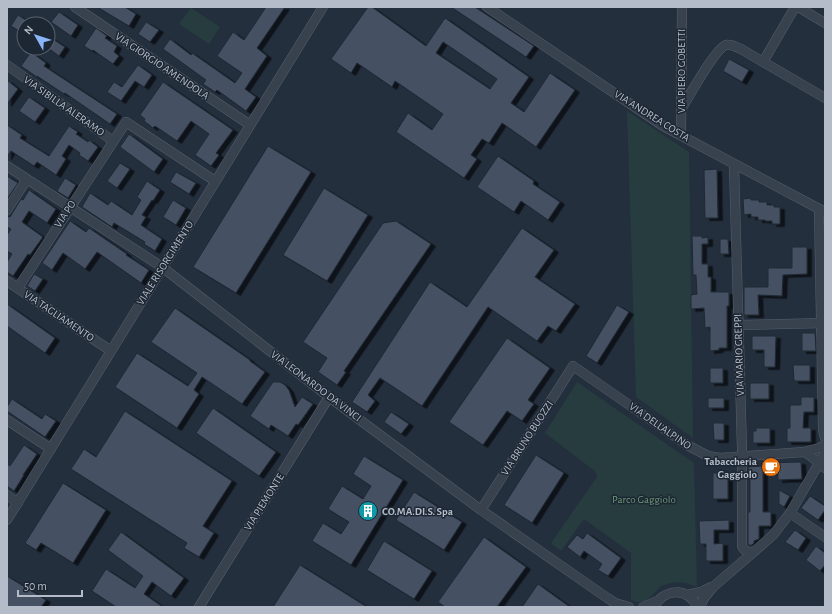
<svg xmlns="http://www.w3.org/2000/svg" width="832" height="614" font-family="'Alegreya Sans',sans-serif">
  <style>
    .green { fill: #263c3f }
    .building { fill: #455162; stroke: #1f2835; fill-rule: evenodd; filter: url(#shadow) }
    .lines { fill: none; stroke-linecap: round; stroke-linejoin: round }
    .street-casing { stroke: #565f6c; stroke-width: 10 }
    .street { stroke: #38414e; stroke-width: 9 }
    .labels { text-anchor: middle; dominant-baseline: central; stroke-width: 3; stroke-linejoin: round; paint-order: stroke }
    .street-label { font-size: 11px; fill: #b4bcc9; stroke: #1d2633 }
    .poi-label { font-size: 11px; font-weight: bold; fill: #b4bcc9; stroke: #1d2633; text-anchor: end }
    .park-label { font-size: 11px; fill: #6b9a76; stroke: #1d2633 }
  </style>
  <defs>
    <filter id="shadow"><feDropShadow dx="4.5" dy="2.5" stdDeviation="0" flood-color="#0009"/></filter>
  </defs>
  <rect width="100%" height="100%" fill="#242f3e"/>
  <path class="green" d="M191 8 220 27 209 44 179 24Z
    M627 111 689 152 693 438 636 397Z
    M577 382 694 463 697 587 686 583 674 582 661 586 646 601 638 602 631 600V553L584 519 561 551 551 543 597 477 596 472 545 433Z"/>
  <path class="building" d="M97 7H125L136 14 129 26Z
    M266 7H285L257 48 267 56 245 89 256 97 246 111 217 90 215 92 203 84 206 80 163 49 170 39 191 55 192 53 235 83 242 73 217 56 233 32 244 40Z
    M368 7H372L426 46 445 18 529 77 511 103 524 112 550 73 575 90 536 147 502 123 489 143 482 139 471 155 477 159 464 178 396 132 408 113 432 130 443 114 395 81 392 87 357 63 351 73 331 59ZM443 42 497 79 490 89 436 53Z
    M451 7H475L534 46 526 57Z
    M59 12 78 25 71 36 51 22Z
    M18 15 32 24H24V34L11 26Z
    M146 22 159 30 150 42 138 34Z
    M96 28 107 36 105 38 117 46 114 52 119 56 113 64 93 50 92 51 84 46Z
    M48 36 65 47 59 56 48 48Z
    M31 52 46 63 44 66 117 114 110 124 65 93 64 94 37 76V77L21 66Z
    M729 59 749 70 742 82 723 71Z
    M138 65 152 75 144 87 135 81 121 101 107 92 114 82 122 87Z
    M7 80 18 89 7 104Z
    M163 82 233 130 216 153 219 155 211 166 195 155 209 134 191 121 177 141 155 126 153 128 144 121 145 119 140 115Z
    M29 97 45 108 35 122 19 111Z
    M7 125 22 135 20 138 49 156 69 126 78 132 76 134 88 142 89 140 98 147 88 161 79 155 80 153 69 145 62 156 66 159 56 175 37 162 34 166 11 151 7 157Z
    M129 134 163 159 154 172 120 147Z
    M268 146 311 172 236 293 193 267Z
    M498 156 534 181 533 184 560 202 548 220 521 201 514 212 477 187Z
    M120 163 130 169 117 188 107 181Z
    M717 169 718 218H705L704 170Z
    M176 172 196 183 189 194 170 182Z
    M7 176 18 183 7 199Z
    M65 178 76 185 68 198 57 191Z
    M147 181 160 190 153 201 152 200 142 215 146 217 141 225 162 239 155 251 144 244 145 242 114 223 112 227 82 207 90 193 108 205 111 201 132 215 141 200 137 197Z
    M324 188 368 215 327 281 283 255Z
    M29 190 56 209 47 223 29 211 22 222 43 237 30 255 28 254 13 276 7 272V262L12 254 7 251V235L11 229 7 227V216L10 217 21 199 23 200Z
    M751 198V200H759V202H767V205H774V207H780V224H772V221H765V220H758V217H751V214L744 215 743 199Z
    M173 200 186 208 176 225 163 217Z
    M70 221 86 232 89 228 127 254 126 255 149 270 141 283 97 252 85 269 63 253 52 270 42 263Z
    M396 221 431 244 344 371 346 372 337 385 318 372 327 358 303 342 383 223Z
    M522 228 554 250 535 277 575 304 556 331 548 326 537 341 488 307 422 406 380 378 368 395 375 401 367 412 352 402 430 282 467 307Z
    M692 236H702V238L708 237V244H702V264H708V277H711V292H729V306H727V348H719V350L710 351V327L705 328 704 308 691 309V295L697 294 696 275H693Z
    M720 239H728L729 254H720Z
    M792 247H807V274L783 275 782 296 758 295 759 315H744V287H768V268H792Z
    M34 274 43 279 35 291 27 286Z
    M7 304 55 338 45 353 7 326Z
    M617 305 629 312 597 363 586 356Z
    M175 308 250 360V361L265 372 242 404 202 377 194 390 199 394 177 428 115 387 137 353 188 386 197 373 151 342Z
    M802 333H815L816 351H802Z
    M752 336H776L775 367H764V350H752Z
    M507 338 550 368 528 400 534 404 522 421 507 411 483 445 449 422Z
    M793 365H810V381H794Z
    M710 368H723V383H710Z
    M273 382H280L285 385 289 390 295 407 302 397 313 404 298 425 296 424 288 436 271 425 269 429 250 416Z
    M750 383H769V399H750Z
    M801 397H814V412H804L803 428H811V442H787V428H790V405H801Z
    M708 398H724V408H708Z
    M12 399 42 419 45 414 56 421 45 437 7 411V407Z
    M213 408 276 452 259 476 196 433Z
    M125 411 232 481 203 526 214 533 199 557 184 548 187 543 71 469 84 449 96 457Z
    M391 412 409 424 401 434 384 422Z
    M713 423H724V440H714Z
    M756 428H770V443H753V431H756Z
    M24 445 37 454 23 475H24L14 491 7 486V464L10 466Z
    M536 455 564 473 532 523 504 505Z
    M364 456 403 480 351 565 312 541 323 523 341 534 349 522 328 509 342 486 363 499 371 486 353 474Z
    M801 462 802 479 778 480V472H763V512H771V526H759V539L754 541V543L752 545H748V512H750V480H749L748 467 763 466V463Z
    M713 473H728V499H713Z
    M63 483 106 510 73 563 41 543 36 550 25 543Z
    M779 490 790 496 784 507 779 504Z
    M414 492 462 522 444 550 396 520Z
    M810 496 825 506V510L818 520 801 508Z
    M729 520V530H714V544L723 543V561H706V544H700L699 521Z
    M795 530 806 538 798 550 785 542Z
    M121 532 184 578 171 596 152 582 144 594 163 607H116L92 591 106 569 135 588 143 576 108 550Z
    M587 533 621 558 608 576 598 570 602 564 584 551 580 557 567 547 577 535 583 539Z
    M484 537 526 567 497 607H445L438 602Z
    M384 541 432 571 414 599 367 570Z
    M816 546 825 553V565L820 571 806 560Z
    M300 565 367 607H273Z
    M7 576 46 600 41 607H7Z
    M538 584 570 607H522Z"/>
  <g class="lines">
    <defs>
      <path id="street" d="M75 7 250 125
        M487 7 663 126 825 212
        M798 7 825 23
        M763 62 795 7
        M7 65 113 141
        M682 108C689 96 716 48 726 45 731 44 736 47 741 49L825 98
        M681 135 682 7
        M734 165 742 449V546C745 552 748 553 755 551
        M7 166 162 267 329 397 481 510 603 595 615 603 629 607
        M819 209 823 430 825 438
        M7 210 27 179
        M7 281 111 351
        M18 288 126 122 215 181
        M738 325 825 323
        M7 420 51 449
        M804 452C813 456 817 463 825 468
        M7 495 18 503
        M481 510 573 366 687 445 708 456 720 458 804 452 819 448 825 445
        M790 513 825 537
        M7 520 323 7
        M687 595 701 592 711 587
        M199 607 329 397
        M643 607 657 601
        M654 607C664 588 688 587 697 607
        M700 607 704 598 713 587 773 535 790 513 825 453"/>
    </defs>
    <use href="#street" class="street-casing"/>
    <use href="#street" class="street"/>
  </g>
  <defs>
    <symbol id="cafe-disc" viewBox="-11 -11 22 22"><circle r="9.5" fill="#e8710a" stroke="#1d2633"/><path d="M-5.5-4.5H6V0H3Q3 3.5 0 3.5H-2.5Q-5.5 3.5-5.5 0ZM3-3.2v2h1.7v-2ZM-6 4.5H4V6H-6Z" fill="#fff"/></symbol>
    <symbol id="building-disc" viewBox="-11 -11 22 22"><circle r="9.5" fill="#0f9aa8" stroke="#1d2633"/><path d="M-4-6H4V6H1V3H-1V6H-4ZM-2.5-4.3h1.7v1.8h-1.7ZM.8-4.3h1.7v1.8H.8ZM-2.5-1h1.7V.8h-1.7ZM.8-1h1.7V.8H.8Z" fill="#fff"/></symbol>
  </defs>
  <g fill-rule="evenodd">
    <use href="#cafe-disc" x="760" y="456" width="22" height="22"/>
    <use href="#building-disc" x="357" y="500" width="22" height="22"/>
  </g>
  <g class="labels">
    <g class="street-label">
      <text transform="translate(162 66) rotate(34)">VIA GIORGIO AMENDOLA</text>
      <text transform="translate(681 71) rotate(-90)">VIA PIERO GOBETTI</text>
      <text transform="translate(64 106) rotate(35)">VIA SIBILLA ALERAMO</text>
      <text transform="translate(652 116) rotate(32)">VIA ANDREA COSTA</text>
      <text transform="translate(65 214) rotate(-57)">VIA PO</text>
      <text transform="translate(165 263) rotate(-58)">VIALE RISORGIMENTO</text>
      <text transform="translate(59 316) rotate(34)">VIA TAGLIAMENTO</text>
      <text transform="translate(739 355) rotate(-92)">VIA MARIO GREPPI</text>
      <text transform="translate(316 386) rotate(37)">VIA LEONARDO DA VINCI</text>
      <text transform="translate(660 426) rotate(35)">VIA DELL'ALPINO</text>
      <text transform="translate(527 438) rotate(-57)">VIA BRUNO BUOZZI</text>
      <text transform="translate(264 502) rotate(-58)">VIA PIEMONTE</text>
    </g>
    <g class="poi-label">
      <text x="757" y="461">Tabaccheria<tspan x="757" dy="13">Gaggiolo</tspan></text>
      <text x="382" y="511" text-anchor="start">CO.MA.DI.S. Spa</text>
    </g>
    <g class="park-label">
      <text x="644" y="499">Parco Gaggiolo</text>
    </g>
  </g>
  <rect width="832" height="614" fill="none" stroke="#b4bcc9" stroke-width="16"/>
  <g transform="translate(36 36) rotate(309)"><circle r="19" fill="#1d2633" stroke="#59626f"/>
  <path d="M0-3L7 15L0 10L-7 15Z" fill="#8ab4f8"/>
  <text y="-6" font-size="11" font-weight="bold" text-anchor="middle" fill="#b4bcc9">N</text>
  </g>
  <path d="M18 590v6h64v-6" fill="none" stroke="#b4bcc9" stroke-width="2"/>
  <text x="24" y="590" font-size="12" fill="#b4bcc9" stroke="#1d2633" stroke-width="3" paint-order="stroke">50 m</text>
</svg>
